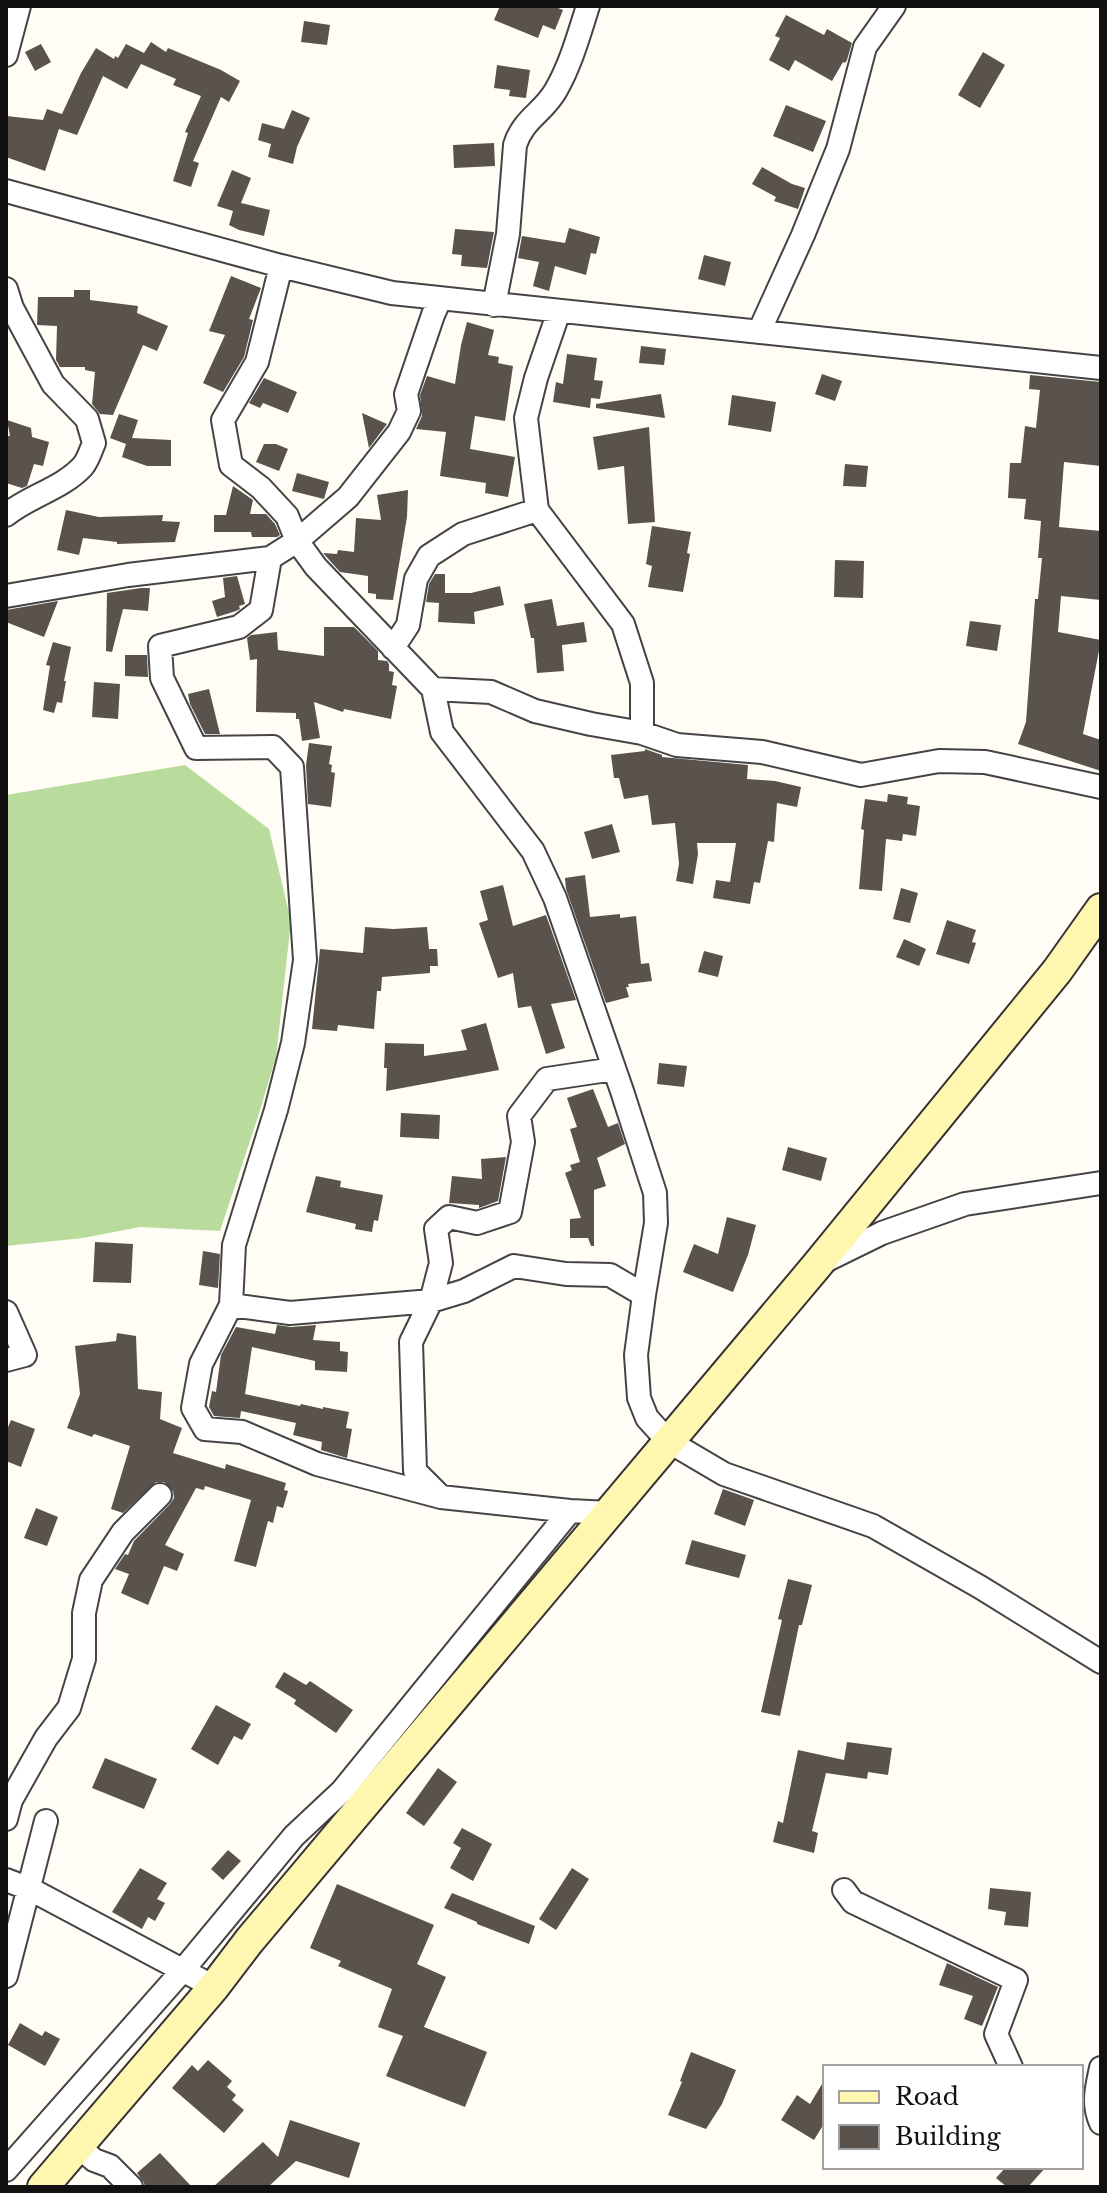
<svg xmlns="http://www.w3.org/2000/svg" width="1107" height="2193" font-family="'Libre Baskerville',serif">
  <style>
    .forest { fill: #b9dc9c }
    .building { fill: #5a524d }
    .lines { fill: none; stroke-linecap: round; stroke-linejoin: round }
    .minor-casing { stroke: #444; stroke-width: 26 }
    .secondary-casing { stroke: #333; stroke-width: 34 }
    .minor { stroke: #fff; stroke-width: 22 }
    .secondary { stroke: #fff6b0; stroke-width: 30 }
  </style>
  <rect width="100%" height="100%" fill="#fffdf5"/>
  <path class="forest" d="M185 765 269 829 291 921 276 1057 257 1120 220 1231 140 1227 83 1238 6 1246V795Z"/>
  <path class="building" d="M500 6H553L563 10 555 30 543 25 538 38 494 20Z
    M786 15 824 35 827 29 852 43 847 60 845 63 843 62 832 81 795 60 789 71 769 60 780 38 775 36Z
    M304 21 330 25 327 45 301 42Z
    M151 42 166 52 168 48 221 70 240 81 229 102 221 97 193 161 199 163 191 187 173 181 188 133 185 132 201 96 173 85 176 79 141 64 127 89 103 76 77 135 59 129 45 171 6 157V116L43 120 47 109 62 114 81 73 96 48 114 59 115 56 118 58 126 44 144 53Z
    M41 44 51 62 35 71 25 52Z
    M983 52 1005 65 980 108 958 95Z
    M497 65 530 70 526 98 509 96 510 90 494 88Z
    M786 105 826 121 813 152 773 136Z
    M292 110 310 118 297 147 293 164 268 157 271 144 258 140 262 123 284 129Z
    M494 143 495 166 454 168 453 145Z
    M762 167 792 184 805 188 798 209 774 201 776 197 752 184Z
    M232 170 251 178 241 203 270 210 264 236 239 230 229 225 233 211 217 206Z
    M569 228 600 237 596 254 591 253 586 275 555 266 549 291 533 286 539 262 518 258 522 236 565 243Z
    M455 229 494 232 487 268 461 266 462 255 452 254Z
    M704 255 731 262 725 286 698 279Z
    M231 276 261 288 249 319 253 320 244 357 223 392 203 383 225 335 209 331Z
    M74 290H90V300L138 306 137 313 168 326 157 351 143 345 113 415 100 414 92 404 95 372 85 370V367H60L56 360 57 326 37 325 38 297H74Z
    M467 322 494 330 488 355 499 357 498 363 513 366 505 421 475 416 470 449 515 457 508 497 485 493 486 483 440 476 446 432 416 429 422 416 420 395 427 376 455 384 461 345Z
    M641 346 666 349 664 365 639 363Z
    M567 354 597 358 594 380 603 381 600 399 591 398 590 408 553 402 556 382 563 384Z
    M822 374 842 381 835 401 815 394Z
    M1030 375 1101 382V466L1064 462 1059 527 1101 531V600L1061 596 1058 632 1101 640 1083 734 1101 740V771L1018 744 1026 722 1035 599H1038L1042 558H1038L1041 521 1024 519 1026 499 1008 498 1010 463H1021L1025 426 1036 428 1040 390 1029 389Z
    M264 378 297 392 288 413 263 403 260 408 249 403Z
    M661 394 665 418 596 408V404Z
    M732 395 776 402 771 432 728 425Z
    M362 413 387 424 369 448Z
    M119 414 138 420 132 438 171 440V466H147L122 457 126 444 110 438Z
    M7 420 31 428 32 437 49 442 43 466 34 464 27 486 22 488 6 483V436H10Z
    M649 427 655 522 628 524 624 466 598 470 593 437Z
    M264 444H276L288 449 279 471 256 462Z
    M845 464 868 466 866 487 843 486Z
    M297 473 329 482 324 499 292 491Z
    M233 486 253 500 250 514H266L275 524 280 535 277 537H252L251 532H214V515H226Z
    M408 490 407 517 393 600 376 599V594L368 593V576L340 572 323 553 337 554 338 550 354 552 356 518 381 520 377 495Z
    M66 510 99 517 163 515 162 521 180 522 175 542 117 544V542L83 538 79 555 57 550Z
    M652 526 691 532 687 553 690 554 683 592 648 587 652 566 646 564Z
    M835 560 864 561 863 598 834 597Z
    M435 574H445V593H471L500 586 504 605 474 612 475 624 438 622 439 603 426 602 429 584Z
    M237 576 245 604 239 606 240 609 236 611 217 617 212 601 225 597 223 578Z
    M141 588H150L148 611 123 609 112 652 106 651 107 593Z
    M552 599 557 626 584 622 587 642 562 645 564 671 537 673 534 638H531L524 604Z
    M58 601 44 637 6 622V610Z
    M970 621 1001 625 997 651 966 646Z
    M324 627H354L378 651V660L387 661 389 664V671L394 672 392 685 397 686 391 719 344 709 343 712 314 702 320 738 302 741 299 719H296V713L256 712 257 659 250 660 247 638 251 635 277 632 278 650 324 656Z
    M53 642 71 647 64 681H66L62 703 57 702 54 713 43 710 50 666 46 665Z
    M125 655H147L148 677 125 676Z
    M94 682 120 684 118 719 92 717Z
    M209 689 220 734H205L190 704 188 694Z
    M309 743 332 746 329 764 332 765 331 772 335 773 331 807 308 804 306 765Z
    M645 749 662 755V757L748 765 747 779 775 781 801 787 797 807 777 803 774 842 768 841 760 883 754 882 750 904 713 898 716 880 730 882 736 843H697L698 854 693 884 676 881 679 864 675 823 652 825 648 795 624 799 619 778H614L611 755 645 751Z
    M888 794 908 797 907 804 920 806 916 836 903 834 902 841 886 839 882 891 859 889 864 830 861 829 865 799 887 802Z
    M612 824 620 852 592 859 584 832Z
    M585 875 590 917 620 914V918L636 916 641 964 649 963 652 981 628 984 629 987H626L629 997 606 1003 566 889 565 878Z
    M503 885 513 926 546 915 576 1000 551 1004 565 1048 546 1054 531 1006 518 1008 513 973 498 978 479 923 488 920 480 891Z
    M901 888 918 893 910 923 893 919Z
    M947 920 976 930 972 942 976 943 969 964 936 954Z
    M365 927 393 929 427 927 429 949H437L438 966H430V973L382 977 381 991H377L374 1029 338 1025 337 1031 312 1029 320 949 363 953Z
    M904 939 926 949 919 966 896 957Z
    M704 951 723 956 718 977 698 972Z
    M486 1023 499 1070 386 1091 387 1068H384L385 1043 424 1044V1056L467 1050 461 1030Z
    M659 1063 687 1066 684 1087 657 1084Z
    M593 1089 608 1127 618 1123 625 1144 597 1158 606 1186 594 1190V1246H591L588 1238H570V1219L581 1218 565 1173 572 1170 570 1165 580 1162 570 1129 577 1127 567 1098Z
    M401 1113 440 1115 439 1139 400 1137Z
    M788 1147 827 1158 821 1181 782 1170Z
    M506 1157 498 1201 479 1208V1205L449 1203 452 1176 482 1179 481 1159Z
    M316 1176 341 1181 340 1187 383 1195 378 1221 374 1220 372 1232 355 1229 356 1224 306 1212Z
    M727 1217 756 1225 748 1255 733 1292 683 1272 694 1244 718 1254Z
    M95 1242 133 1244 131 1283 93 1282Z
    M203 1251 220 1254 218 1288 199 1285Z
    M277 1325 291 1327 316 1325 313 1340 340 1342V1351L348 1352 347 1372 315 1370V1361L252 1347 245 1394 300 1406 301 1404 323 1409V1407L349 1412 346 1428 352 1429 347 1458 321 1450 322 1442 293 1435 296 1423 241 1411 240 1418 214 1416 209 1407 212 1391 216 1392 221 1355 236 1327 275 1334Z
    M117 1333 136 1336 138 1389 162 1392 160 1419 182 1428 173 1453 225 1469 226 1464 286 1483 284 1490 288 1491 283 1508 277 1506 273 1523 268 1521 256 1567 234 1561 251 1500 205 1486 204 1490 196 1488 165 1545 184 1554 177 1571 164 1566 148 1605 121 1593 129 1574 115 1569 125 1554 128 1555 134 1541 170 1504 174 1498 173 1491 164 1482H156L123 1513 111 1509 130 1446 94 1434 92 1437 67 1428 80 1394 75 1346 116 1341Z
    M11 1420 35 1429 21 1467 6 1461V1432Z
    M723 1489 754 1500 745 1526 714 1514Z
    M36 1508 58 1517 47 1546 24 1538Z
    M692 1540 746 1555 739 1578 685 1564Z
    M788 1579 812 1585 802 1625H799L780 1716 761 1712 782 1620 778 1619Z
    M284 1672 306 1685 310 1681 353 1710 336 1733 294 1704 296 1700 275 1687Z
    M216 1705 251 1724 242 1740 234 1736 218 1765 191 1749Z
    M847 1742 892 1748 888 1775 868 1772 867 1779 826 1773 812 1831 818 1833 814 1853 773 1842 778 1821 783 1823 798 1750 844 1760Z
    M105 1758 157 1779 144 1809 92 1788Z
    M438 1768 457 1782 424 1826 406 1813Z
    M462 1828 492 1844 473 1881 450 1868 461 1848 453 1843Z
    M228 1850 241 1861 223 1880 211 1869Z
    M140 1868 167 1883 157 1899 165 1903 155 1921 148 1917 142 1929 112 1912Z
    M572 1868 589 1879 556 1930 539 1919Z
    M337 1884 434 1925 417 1964 446 1977 424 2027 487 2052 465 2107 386 2076 403 2036 378 2027 392 1989 338 1966 341 1961 310 1948Z
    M990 1888 1031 1892 1028 1927 1004 1925 1006 1912 988 1909Z
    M452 1893 535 1926 529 1944 477 1924V1922L444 1908Z
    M947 1963 998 1987 982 2026 964 2019 973 1996 939 1985Z
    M20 2023 42 2036 45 2031 60 2039 45 2066 8 2045Z
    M691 2052 736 2070 722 2104 706 2129 668 2115 682 2082 680 2081Z
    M208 2060 232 2081 227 2087 236 2095 232 2100 244 2110 224 2133 172 2088 192 2065 198 2071Z
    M825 2079V2122L814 2140 781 2120 797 2095 810 2104Z
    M290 2120 360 2143 349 2178 296 2161 268 2187H213L263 2142 278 2157Z
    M160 2153 192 2187H145L144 2183 137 2173Z
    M1006 2167H1046L1028 2187H1007L996 2178Z"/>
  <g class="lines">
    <defs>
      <path id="minor" d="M6 55 19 6
        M6 191 281 266 392 293 1101 368
        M281 266 257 362 223 420 231 465 261 488 287 516 297 541 316 567 433 689 442 732 533 851 555 898 622 1091 655 1193 656 1223 644 1295 636 1355 639 1398 647 1418 668 1441 724 1474 873 1526 980 1587 1101 1662
        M6 289 12 308 53 384 87 419 94 443C91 450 88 460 83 466 62 489 29 496 6 515
        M494 305 508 234 515 145C523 119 544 112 556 90 571 64 579 34 588 6
        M559 311 536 378 526 418 537 510 623 624 642 683V733
        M759 332 803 235 838 149 865 47 894 6
        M6 596 128 575 270 558 297 541 348 497 399 432 409 411 406 394 433 315 440 299
        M393 648 408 625 416 579 429 556 463 534 537 510
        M433 689 491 692 535 711 591 724 642 733 677 745 762 752 861 775 939 761 985 762 1101 787
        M823 1262 882 1233 965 1204 1101 1183
        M231 1305 234 1245 276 1110 293 1043 305 960 292 767 273 747 196 748 162 678 160 646 239 627 261 610 270 558
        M6 1312 25 1355 6 1360
        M440 1496 415 1471 411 1342 431 1301 441 1263 436 1229 449 1217 477 1223 510 1212 523 1142 519 1116 547 1079 614 1069
        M610 1513 570 1511 441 1497 317 1464 242 1432 205 1429 193 1408 201 1364 231 1305 290 1313 431 1301 464 1291 514 1266 566 1274 610 1275 644 1295
        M6 1819 11 1800 46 1738 69 1708 84 1659V1613L91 1580 123 1532 160 1495
        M6 1880 30 1889 214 1987
        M844 1890 853 1902 1016 1980 996 2034 1011 2067
        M6 1976 46 1821
        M1101 2068C1097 2087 1092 2104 1101 2123
        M78 2146 94 2160 110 2166 131 2187
        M6 2170 183 1970 294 1836 342 1791 570 1511"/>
      <path id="secondary" d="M43 2187 214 1987 249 1941 818 1264 1057 971 1101 909"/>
    </defs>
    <use href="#minor" class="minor-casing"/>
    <use href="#secondary" class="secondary-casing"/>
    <use href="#minor" class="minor"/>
    <use href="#secondary" class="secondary"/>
  </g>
  <rect width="1107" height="2193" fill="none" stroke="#111111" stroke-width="16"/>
  <rect x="823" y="2065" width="260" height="104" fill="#ffffff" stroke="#a0a0a0" stroke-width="2"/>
  <rect x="839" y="2091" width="40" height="12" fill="#fff6b0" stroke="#a0a0a0" stroke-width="2"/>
  <text x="895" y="2105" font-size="24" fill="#111111">Road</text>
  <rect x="839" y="2125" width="40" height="24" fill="#5a524d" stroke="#a0a0a0" stroke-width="2"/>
  <text x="895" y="2145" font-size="24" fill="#111111">Building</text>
</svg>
